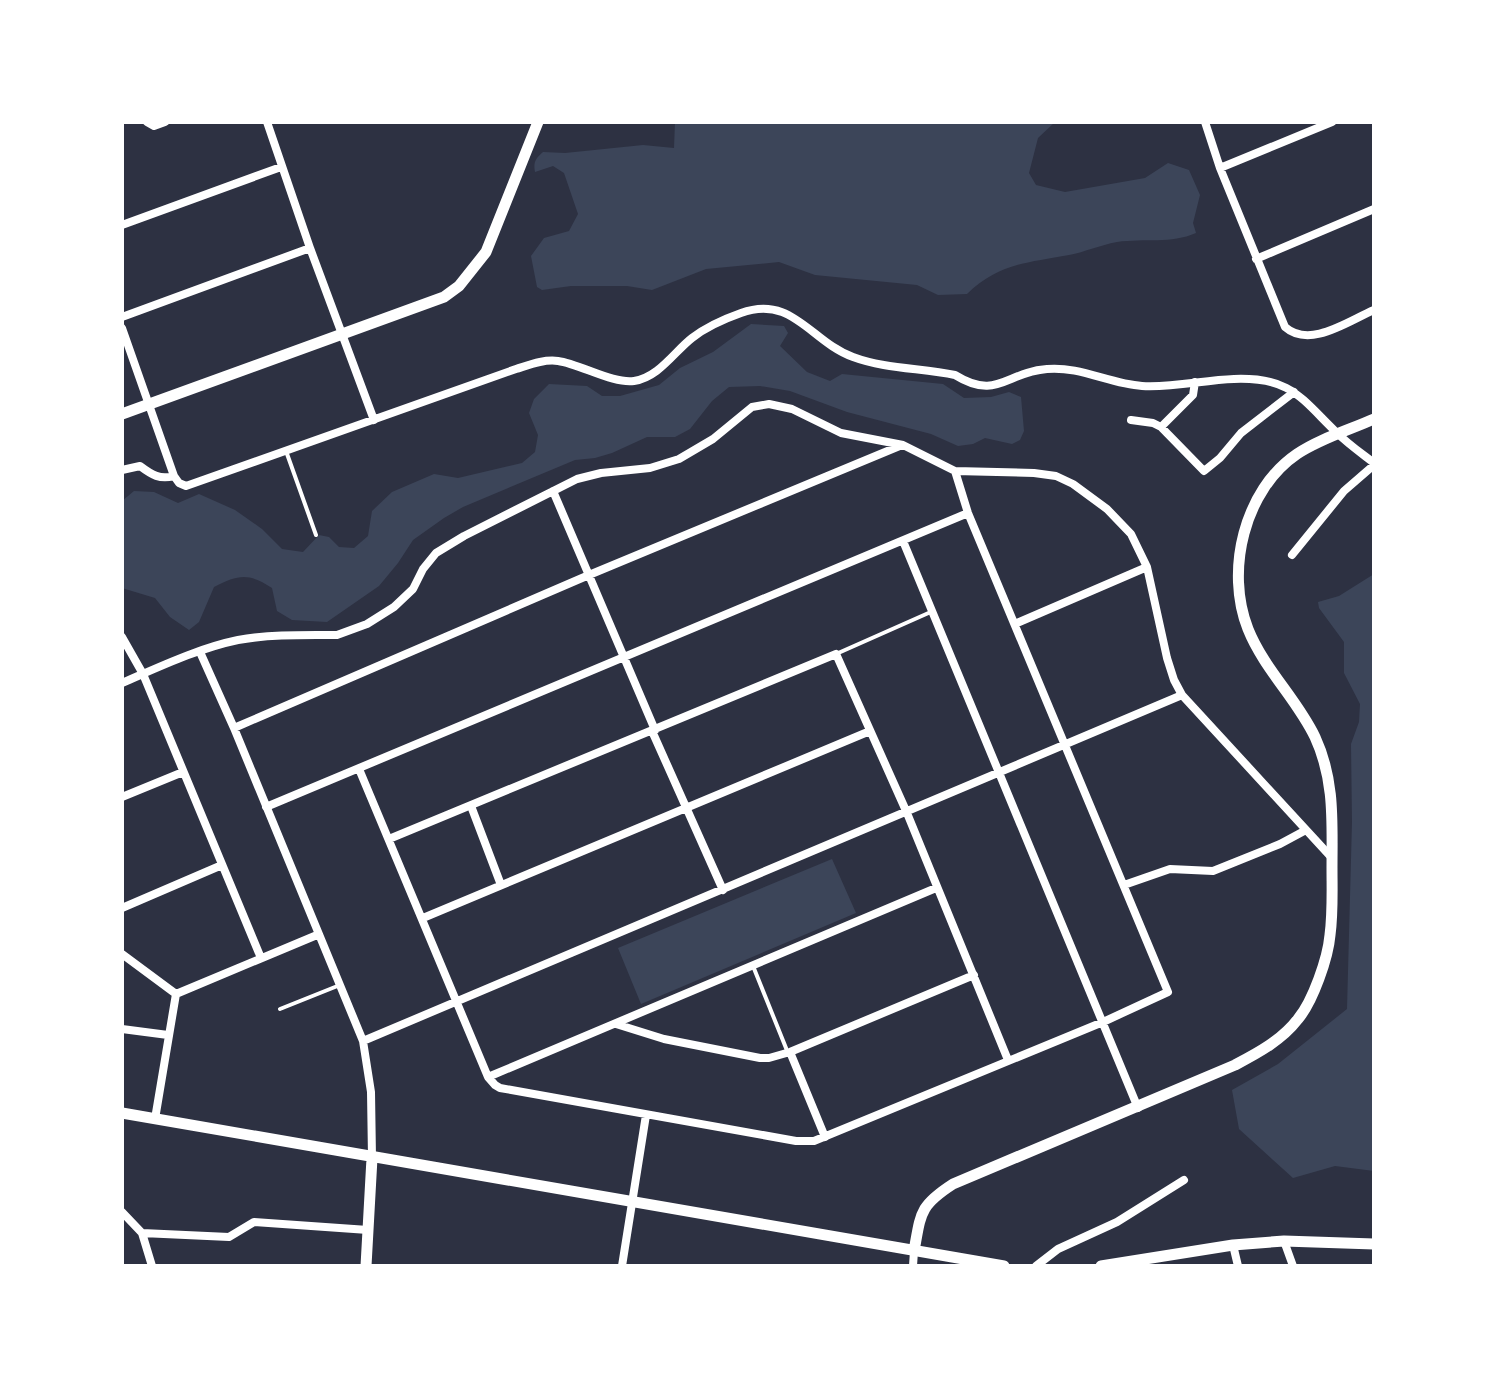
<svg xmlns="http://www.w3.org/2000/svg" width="1496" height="1388" font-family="'Fira Sans',sans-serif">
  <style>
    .green { fill: #3c4559 }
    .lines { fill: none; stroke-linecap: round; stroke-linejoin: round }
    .service { stroke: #fff; stroke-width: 4 }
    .minor { stroke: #fff; stroke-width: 8 }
    .tertiary { stroke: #fff; stroke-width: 11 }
  </style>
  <rect width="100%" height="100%" fill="#2d3142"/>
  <path class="green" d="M675 122H1055L1038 138 1029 173 1036 185 1065 192 1145 178 1168 163 1189 170 1200 195 1193 223 1196 233C1171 244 1144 238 1117 242 1100 245 1085 252 1069 255 1027 263 999 263 967 294L938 295 917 285 815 275 779 262 706 269 652 290 627 286H571L542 290 537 287 531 256 544 238 569 231 578 214 564 173 553 166 535 172C533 162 536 158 543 152L565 153 643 145 674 148Z
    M751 324 784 326 788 333 780 346 807 372 830 381 842 374 943 384 964 398 991 397 1009 392 1021 397 1024 431 1020 440 1012 444 985 438 973 444 958 446 931 434 847 412 790 391 760 386 729 387 712 401 690 429 675 437H647L612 453 595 458 575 460 463 507 444 518 413 540 398 563 379 586 327 622 292 620 277 611 272 588C249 573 239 574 214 587L199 622 189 630 170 617 155 598 122 588V501L134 491 154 492 178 503 199 494 235 510 262 529 282 549 303 552 319 535 329 537 339 547 354 548 368 536 372 511 392 492 434 474 458 478 522 463 535 452 538 435 529 413 534 399 549 384 587 386 602 396H620L659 385 680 368 713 352Z
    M1374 574V1171L1335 1166 1293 1178 1239 1129 1232 1090 1278 1064 1347 1009 1352 822 1351 744 1359 722 1360 704 1344 673V642L1319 608 1318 602 1339 596Z
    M832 859 856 913 641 1004 618 948Z"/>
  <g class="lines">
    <path class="service" d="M286 451 316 535
      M836 654 933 611
      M753 966 788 1053
      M280 1009 340 985"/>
    <path class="minor" d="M147 122 154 126 165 122
      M267 122 310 248 374 420
      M1205 122 1220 168 1285 327C1310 349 1348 321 1374 310
      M1220 168 1332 122
      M122 225 281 167
      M1256 259 1374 209
      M122 317 310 248
      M122 328 174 476
      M1131 420 1153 423 1161 427 1204 471 1220 458 1241 433 1294 392
      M1161 427 1193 395 1195 382
      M122 470 140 466C152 475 160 480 174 476L179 483 186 486 516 369C529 365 544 359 558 361 580 364 613 384 634 381 659 377 674 352 692 338 706 327 724 319 741 313 792 294 811 342 853 357 885 369 922 368 955 375 997 401 1006 372 1047 369 1080 366 1110 384 1142 386 1172 388 1204 380 1234 379 1290 377 1299 396 1336 432 1348 444 1361 453 1374 463
      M553 491 655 730
      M903 541 1138 1108
      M1292 555 1344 491 1374 465
      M1017 623 1147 567
      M122 637 143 674 261 958
      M200 652 234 728 363 1041 371 1092 372 1158
      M122 683C159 667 199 648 238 640 271 634 305 635 337 635L367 624 394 607 413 589 423 569 436 553 464 536 577 479 601 473 650 468 679 459 713 439 752 407 769 404 792 409 841 433 903 445 955 471 1034 473 1056 476 1073 484 1107 509 1131 534 1147 567 1167 658 1174 680 1182 695 1332 858
      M234 728 589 575 902 445
      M652 731 723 890
      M359 769 488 1077 495 1085 500 1088 796 1141H814L1103 1022 1168 992 968 513 955 471
      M122 797 183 772
      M471 806 501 885
      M266 807 968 513
      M389 839 836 654 907 813 1008 1060
      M1124 885 1170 869 1213 871 1280 844 1306 830
      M122 908 222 865
      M423 918 870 731
      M122 954 176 994
      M176 994 317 935
      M616 1024 664 1039 760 1058H769L790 1052 974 975
      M122 1029 168 1035
      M363 1041 1182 695
      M790 1052 825 1137
      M488 1077 936 888
      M155 1119 176 994
      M122 1212 142 1233 152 1266
      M142 1233 229 1237 254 1222 368 1230
      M1284 1241 1293 1266
      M1233 1245 1238 1266
      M622 1266 646 1115
      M913 1266 914 1251
      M1036 1266 1058 1249 1117 1222 1184 1180"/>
    <path class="tertiary" d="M122 414 444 297 459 286 486 252 538 122
      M122 1113 1004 1266
      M914 1251C921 1213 919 1206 953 1184L1235 1065C1258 1053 1282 1040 1298 1019 1313 1001 1328 958 1330 935 1333 913 1332 890 1332 868 1332 823 1335 780 1315 737 1297 699 1264 669 1248 629 1225 571 1244 490 1297 454 1319 439 1349 430 1374 419
      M366 1266 372 1158
      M1101 1266 1233 1245 1284 1241 1374 1244"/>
  </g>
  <rect width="1496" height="1388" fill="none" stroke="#ffffff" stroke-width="248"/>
</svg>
